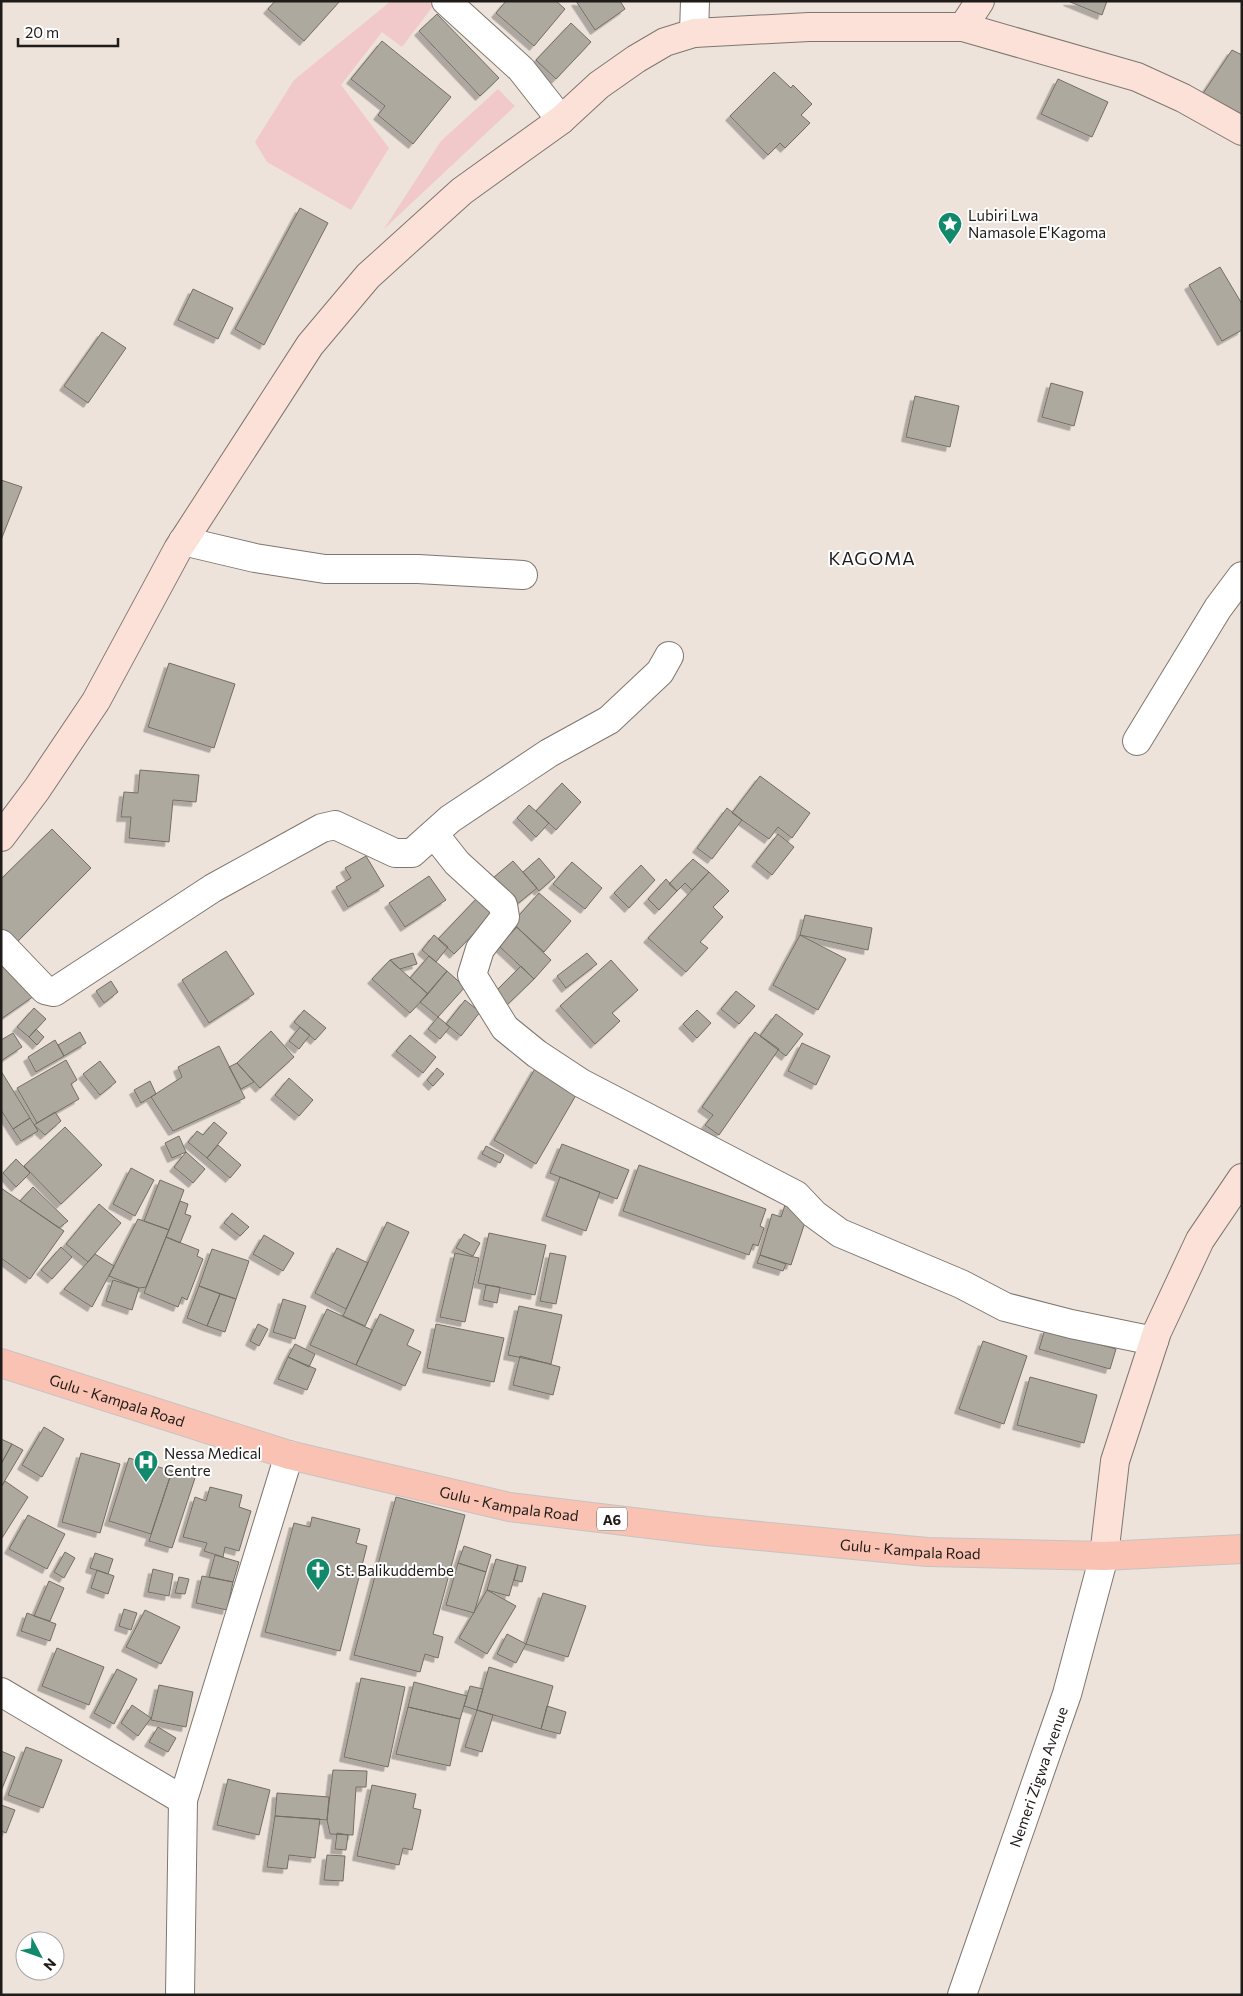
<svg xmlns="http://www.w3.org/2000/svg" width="1243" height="1996" font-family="Commissioner,sans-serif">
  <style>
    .green { fill: #f1c9cb }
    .building { fill: #aea99f; stroke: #746e65; filter: url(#shadow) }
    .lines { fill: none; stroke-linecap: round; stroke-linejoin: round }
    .street-casing { stroke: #7f766f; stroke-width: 30 }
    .secondary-casing { stroke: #7f766f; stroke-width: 30 }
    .primary-casing { stroke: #c5c4c3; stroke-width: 30 }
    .street { stroke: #fff; stroke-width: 28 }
    .secondary { stroke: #fce1d8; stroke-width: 28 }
    .primary { stroke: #fac2b2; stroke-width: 28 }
    .labels { text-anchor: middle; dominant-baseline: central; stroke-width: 4; stroke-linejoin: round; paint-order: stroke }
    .shield { fill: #fff; stroke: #625f5e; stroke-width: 1 }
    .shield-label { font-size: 14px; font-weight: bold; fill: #1f1b19 }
    .poi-label { font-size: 15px; fill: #1f1b19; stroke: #fff; text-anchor: start }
    .street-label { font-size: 15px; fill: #1f1b19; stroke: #fff }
    .quarter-label { font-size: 18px; letter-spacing: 1px; fill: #1f1b19; stroke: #fff }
  </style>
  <defs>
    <filter id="shadow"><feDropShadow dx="-4.5" dy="4.5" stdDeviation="0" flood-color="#0004"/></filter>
  </defs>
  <rect width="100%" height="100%" fill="#ede3db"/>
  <path class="green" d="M391 1H428L433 6 402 47 382 32 341 85 389 148 351 210 267 162 255 142 294 80Z
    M498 89 515 106 384 229 441 141Z"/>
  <path class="building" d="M275 1H340L304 41 268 9Z
    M506 1H556L565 9 534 46 496 13Z
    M576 1H620L625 9 595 30Z
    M1068 1H1107L1102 15Z
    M437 14 499 78 480 96 419 31Z
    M571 23 591 42 556 79 536 60Z
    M382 41 451 97 413 144 378 115 385 106 351 79Z
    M1232 50 1242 55V123L1202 95Z
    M774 72 791 88 793 85 812 104 801 115 810 123 785 148 780 143 768 155 730 116Z
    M1058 79 1108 102 1092 137 1041 114Z
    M300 208 328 223 264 345 235 329Z
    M1220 267 1242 304V330L1222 341 1189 285Z
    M193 289 233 308 218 339 178 320Z
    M102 332 126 348 88 403 64 386Z
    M1051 383 1083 392 1074 426 1042 417Z
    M915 396 959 406 950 447 906 437Z
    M1 480 22 487 1 540Z
    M169 663 235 684 214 748 148 727Z
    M140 770 199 775 196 802 173 800 169 842 129 838 131 817H121L124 792 138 793Z
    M760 776 810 813 792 838 778 827 769 839 732 813Z
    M562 783 581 802 556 830 536 811Z
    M529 805 549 823 536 837 517 818Z
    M727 808 742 820 712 859 697 848Z
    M52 829 91 868 12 947 1 935V879Z
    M778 834 794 847 772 875 756 862Z
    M366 856 384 886 348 907 336 887 351 878 345 868Z
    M539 858 555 877 539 891 523 872Z
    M693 859 709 872 692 890 685 883 677 891 669 884Z
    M513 861 537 888 516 905 493 878Z
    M572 862 602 888 585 909 553 884Z
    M641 865 655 880 629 908 614 893Z
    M709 872 729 891 713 907 723 917 700 942 708 948 686 972 648 938Z
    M429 876 446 900 405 927 389 903Z
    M666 879 677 891 659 910 648 899Z
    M539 893 571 921 544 952 512 923Z
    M479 896 495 912 454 954 438 939Z
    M805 915 872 928 868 950 800 935Z
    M517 927 551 960 534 979 499 946Z
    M434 935 448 947 436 962 422 950Z
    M800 935 846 959 818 1010 773 985Z
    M226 951 254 994 209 1023 182 980Z
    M413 953 417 964 400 969 390 960Z
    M587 953 597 964 566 988 557 976Z
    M1 955 34 996 1 1019Z
    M429 956 447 971 428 994 410 978Z
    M390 960 428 994 410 1013 372 979Z
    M611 960 638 990 612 1013 620 1021 595 1044 560 1006Z
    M521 966 534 979 505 1007 492 995Z
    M447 971 465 987 438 1017 420 1002Z
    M111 981 118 992 104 1003 96 991Z
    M736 991 755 1006 739 1024 721 1009Z
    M465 1000 480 1012 461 1036 446 1024Z
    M34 1008 46 1019 29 1037 17 1027Z
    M304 1010 326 1028 315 1040 294 1022Z
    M697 1010 711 1023 697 1038 683 1024Z
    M776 1014 803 1034 786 1056 760 1036Z
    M438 1017 450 1027 440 1039 428 1029Z
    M300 1027 310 1035 299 1049 289 1041Z
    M36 1029 44 1037 37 1045 29 1037Z
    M271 1031 294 1057 260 1088 237 1063Z
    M80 1032 86 1043 64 1056 58 1045Z
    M755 1032 779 1049 719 1135 705 1125 713 1115 702 1107Z
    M13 1033 22 1047 1 1061V1040Z
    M410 1035 436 1057 423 1073 396 1051Z
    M55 1040 64 1056 36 1072 28 1057Z
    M802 1043 830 1056 816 1085 788 1071Z
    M219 1046 245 1098 173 1131 151 1097 182 1077 178 1067Z
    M66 1060 77 1080 71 1084 79 1099 37 1123 17 1088Z
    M100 1061 116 1082 100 1095 83 1074Z
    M237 1063 254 1082 241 1089 229 1067Z
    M536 1067 579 1090 536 1164 494 1140Z
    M437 1068 444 1074 433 1086 427 1080Z
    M1 1071 30 1118 13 1129 1 1110Z
    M289 1078 313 1100 299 1116 275 1095Z
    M150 1081 156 1094 141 1103 134 1090Z
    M55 1112 61 1121 45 1135 34 1125Z
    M30 1118 38 1131 21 1141 13 1129Z
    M214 1122 227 1133 207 1158 188 1142 197 1131 203 1135Z
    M65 1127 102 1165 61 1204 24 1166Z
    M179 1136 186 1152 172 1158 165 1143Z
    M562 1144 629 1170 617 1199 550 1173Z
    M218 1145 241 1165 230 1178 207 1158Z
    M486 1146 504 1155 500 1163 482 1154Z
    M186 1152 205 1169 193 1183 174 1167Z
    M16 1159 30 1173 16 1187 3 1173Z
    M639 1165 766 1209 760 1226 764 1228 758 1246 753 1244 749 1255 623 1211Z
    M131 1168 154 1180 135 1216 113 1204Z
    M560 1177 600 1192 586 1231 546 1216Z
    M160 1180 184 1190 169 1230 144 1221Z
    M33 1187 68 1221 59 1228 20 1201Z
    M1 1188 64 1231 30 1279 1 1258Z
    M180 1201 188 1204 185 1214 191 1216 180 1243 166 1237Z
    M99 1204 121 1223 88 1262 66 1244Z
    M785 1205 808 1213 791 1265 760 1255 772 1214 781 1217Z
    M232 1213 249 1227 240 1236 224 1223Z
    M138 1219 169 1230 146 1287 139 1288 109 1276Z
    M387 1222 409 1232 365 1326 343 1316Z
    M489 1233 546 1245 535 1295 478 1283Z
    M464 1234 480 1243 473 1256 456 1248Z
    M264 1235 294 1253 283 1271 253 1254Z
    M166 1237 199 1250 197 1256 203 1259 187 1300 182 1297 178 1307 144 1293Z
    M61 1247 72 1257 52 1279 41 1270Z
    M337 1248 368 1263 346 1309 315 1293Z
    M212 1249 249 1261 236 1299 199 1286Z
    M455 1253 479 1258 465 1322 440 1317Z
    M550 1253 566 1256 556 1304 540 1301Z
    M95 1254 114 1266 92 1307 64 1289Z
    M760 1255 786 1264 783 1271 757 1263Z
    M113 1280 139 1288 132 1310 106 1301Z
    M486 1285 500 1287 497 1303 483 1300Z
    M199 1286 220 1294 207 1326 187 1318Z
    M220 1294 236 1299 225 1332 207 1326Z
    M283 1299 306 1306 295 1339 273 1332Z
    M519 1306 562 1315 551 1364 508 1355Z
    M327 1309 372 1330 356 1365 310 1345Z
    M380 1314 414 1330 407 1345 421 1352 405 1386 356 1365Z
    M258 1324 268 1329 259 1346 250 1341Z
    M436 1324 504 1338 494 1382 427 1368Z
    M1045 1329 1116 1349 1110 1369 1039 1349Z
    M983 1341 1027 1356 1004 1424 959 1409Z
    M295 1344 315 1354 309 1367 288 1357Z
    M520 1356 560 1367 553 1395 513 1385Z
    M288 1357 316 1369 307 1390 278 1379Z
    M1030 1377 1097 1395 1084 1443 1017 1425Z
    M44 1427 64 1439 42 1477 22 1465Z
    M1 1439 12 1444 1 1464Z
    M12 1444 23 1450 1 1487V1464Z
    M81 1453 120 1464 100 1533 62 1522Z
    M129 1458 172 1471 151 1534 109 1521Z
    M172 1471 195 1478 172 1548 149 1541Z
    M5 1481 28 1497 2 1538 1 1487Z
    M210 1487 242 1495 239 1507 251 1511 239 1551 225 1547 223 1557 204 1551 207 1543 183 1537 195 1497 206 1501Z
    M396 1497 465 1515 433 1634 443 1637 438 1658 425 1654 420 1672 354 1655Z
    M28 1515 65 1534 47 1569 9 1549Z
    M312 1517 360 1529 356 1543 367 1546 340 1651 265 1632 294 1523 310 1527Z
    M464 1546 491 1555 486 1572 458 1563Z
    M65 1552 75 1558 64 1578 54 1572Z
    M95 1553 113 1559 108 1574 90 1568Z
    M215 1555 239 1562 233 1582 209 1577Z
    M496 1559 518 1565 509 1596 487 1590Z
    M458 1563 486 1572 474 1613 446 1605Z
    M518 1565 526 1567 522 1582 514 1580Z
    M153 1569 173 1574 169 1596 148 1592Z
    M97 1570 114 1576 108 1594 91 1588Z
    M202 1576 233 1582 227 1610 196 1603Z
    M179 1577 189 1579 185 1594 175 1593Z
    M49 1581 64 1588 50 1621 34 1616Z
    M487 1590 516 1606 487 1654 459 1638Z
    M543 1593 586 1606 568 1657 526 1644Z
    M124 1609 137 1613 131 1630 119 1626Z
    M145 1610 180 1627 161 1664 126 1647Z
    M27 1613 56 1624 50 1641 21 1631Z
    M507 1634 526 1644 516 1663 497 1654Z
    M57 1648 104 1667 89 1705 42 1686Z
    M489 1667 553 1686 541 1729 477 1710Z
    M117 1669 137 1679 114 1724 94 1713Z
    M361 1678 405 1687 388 1767 344 1757Z
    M414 1682 467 1696 460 1719 408 1707Z
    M159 1685 193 1692 186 1727 151 1720Z
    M470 1686 483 1689 477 1710 464 1706Z
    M132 1705 151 1718 138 1736 121 1723Z
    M547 1706 566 1712 560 1734 541 1729Z
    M408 1707 460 1719 450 1766 396 1754Z
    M477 1710 493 1715 482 1752 465 1747Z
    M158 1727 176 1738 168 1752 149 1742Z
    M26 1747 62 1760 43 1808 8 1795Z
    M1 1751 15 1757 1 1791Z
    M333 1770 367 1771 366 1787H356L353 1835 330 1834 327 1820Z
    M228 1779 270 1790 259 1835 217 1825Z
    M372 1785 416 1794 413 1808 421 1810 412 1850 403 1848 399 1865 357 1856Z
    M277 1793 329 1797 327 1820 275 1816Z
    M1 1805 15 1810 6 1833 1 1831Z
    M275 1816 320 1819 315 1858 289 1855 287 1869 267 1867Z
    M337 1833 348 1835 346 1850 335 1849Z
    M327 1855 345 1856 343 1881 324 1880Z"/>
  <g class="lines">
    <defs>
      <g id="street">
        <path d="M446 1 521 69 561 120"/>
        <path d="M694 33 695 1"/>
        <path d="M183 541 255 558 325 569H418L523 575"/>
        <path d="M1137 741 1218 608 1242 576"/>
        <path d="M434 834 457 863 503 905 505 917 480 949 472 975 505 1028 537 1054 581 1083 796 1195 814 1214 840 1233 961 1284 1005 1307 1071 1324 1154 1341"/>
        <path d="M1 944 45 990 54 992 213 888 322 828 335 825 395 853H412L450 819 549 753 609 720 660 672 669 656"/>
        <path d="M1 1692 183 1800"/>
        <path d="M180 1995 183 1800 289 1455"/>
        <path id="s1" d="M962 1995 1067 1694 1104 1556"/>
      </g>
      <path id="secondary" d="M963 27 980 1
        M1 837 37 789 96 701 178 549 310 345 368 276 462 191 561 120 599 85 636 59 665 42 694 33 809 27H963L1137 77 1183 98 1242 131
        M1104 1556 1115 1461 1157 1332 1200 1240 1242 1178"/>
      <g id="primary">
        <path id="s2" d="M1 1363 289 1455 509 1507 707 1531 927 1552 1104 1556 1242 1549"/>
      </g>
    </defs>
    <use href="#street" class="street-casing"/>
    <use href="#secondary" class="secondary-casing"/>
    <use href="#primary" class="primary-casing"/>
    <use href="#street" class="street"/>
    <use href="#secondary" class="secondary"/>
    <use href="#primary" class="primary"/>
  </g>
  <defs>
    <symbol id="sight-pin" viewBox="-11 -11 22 30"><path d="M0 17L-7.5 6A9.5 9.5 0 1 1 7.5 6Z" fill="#11896a" stroke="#fff"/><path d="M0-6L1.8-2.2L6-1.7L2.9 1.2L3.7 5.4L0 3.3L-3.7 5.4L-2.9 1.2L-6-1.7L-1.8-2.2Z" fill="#fff"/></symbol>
    <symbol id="hospital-pin" viewBox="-11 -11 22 30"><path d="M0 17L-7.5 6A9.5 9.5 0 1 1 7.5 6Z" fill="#11896a" stroke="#fff"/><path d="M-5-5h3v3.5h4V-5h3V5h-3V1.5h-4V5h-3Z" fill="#fff"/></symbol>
    <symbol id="church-pin" viewBox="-11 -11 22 30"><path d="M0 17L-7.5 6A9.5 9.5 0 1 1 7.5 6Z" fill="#11896a" stroke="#fff"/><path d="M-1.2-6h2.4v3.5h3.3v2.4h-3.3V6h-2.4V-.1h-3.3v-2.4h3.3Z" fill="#fff"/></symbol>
  </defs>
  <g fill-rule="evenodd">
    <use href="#sight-pin" x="936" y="210" width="28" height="38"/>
    <use href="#hospital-pin" x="132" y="1448" width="28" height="38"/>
    <use href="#church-pin" x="304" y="1556" width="28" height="38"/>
  </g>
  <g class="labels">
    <rect class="shield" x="597" y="1507.5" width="30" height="23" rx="4"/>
    <g class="shield-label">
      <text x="612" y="1519">A6</text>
    </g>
    <g class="poi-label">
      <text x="968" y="215">Lubiri Lwa<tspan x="968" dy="17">Namasole E'Kagoma</tspan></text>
      <text x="164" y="1453">Nessa Medical<tspan x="164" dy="17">Centre</tspan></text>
      <text x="336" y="1570">St. Balikuddembe</text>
    </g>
    <g class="street-label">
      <text stroke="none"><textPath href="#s2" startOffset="122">Gulu - Kampala Road</textPath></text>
      <text stroke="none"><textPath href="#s2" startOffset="528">Gulu - Kampala Road</textPath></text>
      <text stroke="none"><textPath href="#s2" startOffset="932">Gulu - Kampala Road</textPath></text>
      <text stroke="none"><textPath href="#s1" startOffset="231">Nemeri Zigwa Avenue</textPath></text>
    </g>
    <g class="quarter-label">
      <text x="872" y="558">KAGOMA</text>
    </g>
  </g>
  <rect width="1243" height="1996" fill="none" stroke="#1f1b19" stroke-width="5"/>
  <g transform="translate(40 1956) rotate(131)"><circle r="24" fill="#ffffff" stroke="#a5a4a3"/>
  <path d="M0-4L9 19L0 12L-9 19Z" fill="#11896a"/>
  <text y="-8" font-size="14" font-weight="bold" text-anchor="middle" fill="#1f1b19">N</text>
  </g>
  <path d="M18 38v8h100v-8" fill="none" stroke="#1f1b19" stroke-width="2.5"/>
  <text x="25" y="38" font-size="15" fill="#1f1b19" stroke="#ffffff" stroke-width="4" paint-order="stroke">20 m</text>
</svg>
